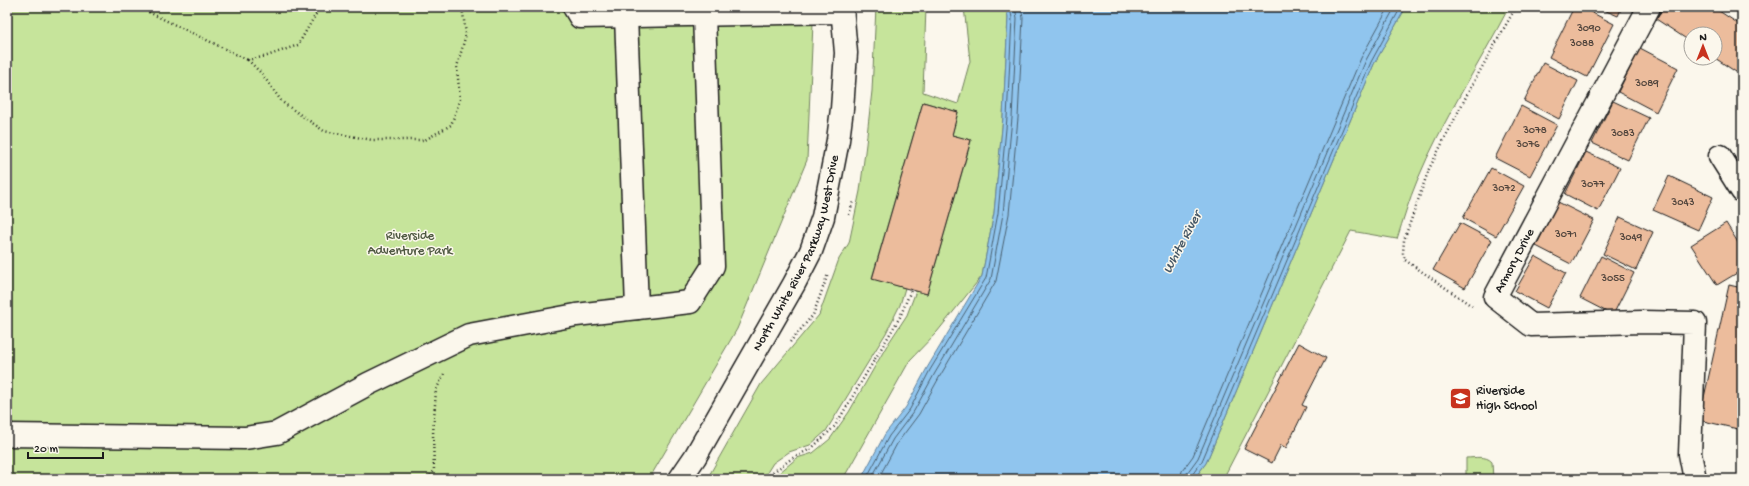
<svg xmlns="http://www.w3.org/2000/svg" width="1749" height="486" font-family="'Gochi Hand',sans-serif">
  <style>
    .green { fill: #c6e49b; stroke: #71805c }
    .water { fill: #90c5ee; stroke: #62819a }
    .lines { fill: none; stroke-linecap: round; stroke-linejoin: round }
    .shore { stroke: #4a6070; stroke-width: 1 }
    .building { fill: #ecbc9c; stroke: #1c1c1c }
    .minor-casing { stroke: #1c1c1c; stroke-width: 25 }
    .path { stroke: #1c1c1c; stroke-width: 2.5; stroke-dasharray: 1 3; stroke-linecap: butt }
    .minor { stroke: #fbf7ec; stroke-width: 22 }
    .labels { text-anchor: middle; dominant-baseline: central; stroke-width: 3; stroke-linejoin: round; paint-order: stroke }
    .number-label { font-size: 11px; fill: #50443c }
    .park-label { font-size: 13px; fill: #4f5842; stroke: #fbf7ec }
    .street-label { font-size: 13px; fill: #1c1c1c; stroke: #fbf7ec }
    .poi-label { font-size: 13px; fill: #1c1c1c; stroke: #fbf7ec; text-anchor: start }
    .water-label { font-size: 14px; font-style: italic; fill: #455766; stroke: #fbf7ec }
  </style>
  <rect width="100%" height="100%" fill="#fbf7ec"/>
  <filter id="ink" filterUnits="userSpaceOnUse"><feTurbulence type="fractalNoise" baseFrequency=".025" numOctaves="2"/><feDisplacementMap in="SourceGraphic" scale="8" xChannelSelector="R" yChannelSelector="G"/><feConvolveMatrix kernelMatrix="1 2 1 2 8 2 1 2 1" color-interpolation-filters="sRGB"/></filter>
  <g filter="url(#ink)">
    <path class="green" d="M7 7H812L813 23 807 160 737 329 649 479H7Z
      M876 7H926L923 92 958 104 970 61 964 7H1006L1008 17 1003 117 994 213 982 276 937 332 910 360 843 479H775L779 473 797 458 813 453 830 439 849 412 886 347 907 315 916 291 927 294 971 141 952 135 958 112 923 102 872 278 905 288 900 305 886 333 826 431 810 445 789 452 773 463 763 479H707L761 384 819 315 839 259 849 243 860 191 866 144 872 91Z
      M1406 7H1509C1479 65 1442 121 1417 181 1409 200 1403 220 1397 239L1351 231 1223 479H1194L1206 463 1374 64Z
      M1466 458C1475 458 1486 455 1492 462L1493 479H1466Z"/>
    <path class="water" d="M1006 7H1406L1374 64 1206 463 1194 479H861L885 434 906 407 927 368 982 276 994 213 1003 117 1008 17Z"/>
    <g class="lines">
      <path class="shore" d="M866 479 889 436 910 409 930 370 986 278 998 213 1007 118 1012 18 1010 7
        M871 479 893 439 914 411 935 373 991 279 1003 214 1012 118 1017 18 1015 7
        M878 479 898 442 919 414 940 376 996 281 1009 214 1018 118 1023 18 1021 7
        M1180 479 1182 471 1193 456 1361 58 1389 7
        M1186 479 1187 473 1198 458 1366 60 1395 7
        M1191 479 1192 475 1202 461 1371 62 1401 7"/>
    </g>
    <path class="building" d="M1574 7H1581L1614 24 1587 77 1549 57Z
      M1597 7H1622L1618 16Z
      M1664 7H1713L1742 26V76L1715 58V34H1691V42L1656 19Z
      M1640 48 1678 68 1656 112 1618 92Z
      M1543 63 1578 81 1559 119 1524 101Z
      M1613 101 1649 118 1628 160 1592 143Z
      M923 102 958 112 952 135 971 140 927 294 872 279Z
      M1521 106 1557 125 1530 176 1495 158Z
      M1586 152 1620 168 1598 211 1565 194Z
      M1491 168 1524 186 1496 236 1463 218Z
      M1669 176 1713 197 1698 230 1653 210Z
      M1558 202 1594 220 1571 264 1536 246Z
      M1620 217 1653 232 1636 270 1603 254Z
      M1460 223 1492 240 1465 288 1433 270Z
      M1726 223 1742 249V270L1717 285 1691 245Z
      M1535 256 1566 273 1547 308 1515 291Z
      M1601 256 1634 273 1613 315 1580 298Z
      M1729 285 1742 288V430L1699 420Z
      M1299 343 1326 358 1302 405 1306 407 1286 448 1281 445 1272 463 1244 449Z"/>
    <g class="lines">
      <defs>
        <g id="minor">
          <path d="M574 7 580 17 842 12"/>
          <path d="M1649 7 1495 297 1531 325 1642 322 1695 323 1690 454 1695 479"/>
          <path d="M626 16 637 308"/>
          <path d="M1720 156 1742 191"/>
          <path d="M7 435 245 438 277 433 368 384 469 335 576 315 690 302 713 266 704 15"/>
          <path id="s1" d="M680 479 695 457 794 284 811 251 823 217 838 140 842 109 846 53 842 7"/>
        </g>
      </defs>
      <use href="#minor" class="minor-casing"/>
      <path class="path" d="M138 7 248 60
        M320 7 298 45 267 56 248 60 262 74 282 102 324 131 372 140H425L451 125 460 100 457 67 466 34 462 7
        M849 215 853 201
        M1472 306 1405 260 1403 253 1404 240 1429 169 1472 85 1516 7
        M790 342 813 315 828 274
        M428 479 434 471 433 434 436 390 444 374
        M769 479 772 473 791 459 812 448 835 426 900 317 911 290"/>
      <use href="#minor" class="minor"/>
    </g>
  </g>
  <defs>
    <symbol id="school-square" viewBox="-11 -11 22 22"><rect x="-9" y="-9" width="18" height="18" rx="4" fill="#c8321e" stroke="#fbf7ec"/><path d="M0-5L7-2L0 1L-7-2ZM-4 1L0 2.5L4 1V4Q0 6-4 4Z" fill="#fff"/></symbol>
  </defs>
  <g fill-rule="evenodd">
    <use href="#school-square" x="1448" y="386" width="25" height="25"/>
  </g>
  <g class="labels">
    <g class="number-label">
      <text x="1589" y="29">3090</text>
      <text x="1582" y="44">3088</text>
      <text x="1647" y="84">3089</text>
      <text x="1535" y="131">3078</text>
      <text x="1623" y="134">3083</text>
      <text x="1528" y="145">3076</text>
      <text x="1593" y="185">3077</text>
      <text x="1504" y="189">3072</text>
      <text x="1683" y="203">3043</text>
      <text x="1566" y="235">3071</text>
      <text x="1631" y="238">3049</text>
      <text x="1613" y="279">3055</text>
    </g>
    <g class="park-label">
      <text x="410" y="236">Riverside<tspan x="410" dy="15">Adventure Park</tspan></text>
    </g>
    <g class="street-label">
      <text stroke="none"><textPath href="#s1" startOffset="256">North White River Parkway West Drive</textPath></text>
      <text transform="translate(1515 261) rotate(-62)">Armory Drive</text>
    </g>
    <g class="poi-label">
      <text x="1476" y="391">Riverside<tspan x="1476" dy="15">High School</tspan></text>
    </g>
    <g class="water-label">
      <text transform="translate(1183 243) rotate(-62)">White River</text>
    </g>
  </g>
  <rect width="1749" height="486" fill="none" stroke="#fbf7ec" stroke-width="24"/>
  <rect x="12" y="12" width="1725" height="462" fill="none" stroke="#1c1c1c" stroke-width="1.5" filter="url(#ink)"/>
  <g transform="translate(1703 46)"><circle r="19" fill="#fbf7ec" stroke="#a29f99"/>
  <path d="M0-3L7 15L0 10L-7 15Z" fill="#c8321e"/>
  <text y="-6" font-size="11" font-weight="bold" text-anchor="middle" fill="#1c1c1c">N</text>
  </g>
  <path d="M28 452v6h75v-6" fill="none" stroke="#1c1c1c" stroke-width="2"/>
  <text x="34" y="452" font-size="12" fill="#1c1c1c" stroke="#fbf7ec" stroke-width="3" paint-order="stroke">20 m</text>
</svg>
